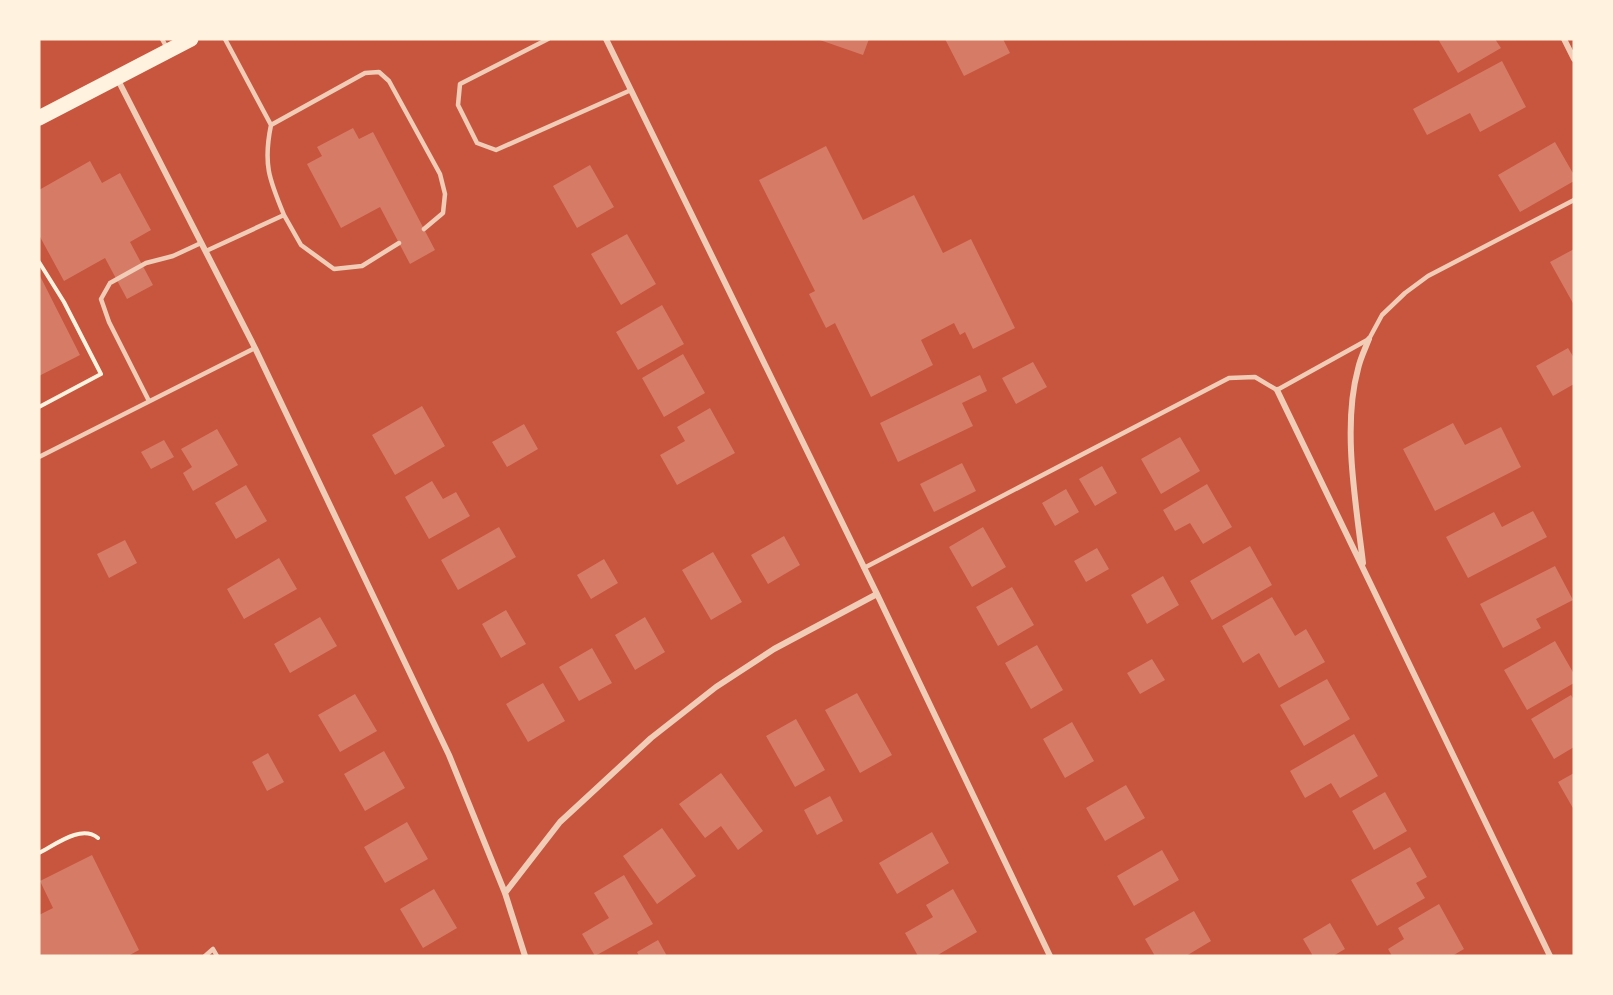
<svg xmlns="http://www.w3.org/2000/svg" width="1613" height="995" font-family="'Fira Sans Condensed',sans-serif">
  <style>
    .building { fill: #d67c66 }
    .lines { fill: none; stroke-linecap: round; stroke-linejoin: round }
    .path { stroke: #fff3e0; stroke-width: 4 }
    .service { stroke: #f1ccb7; stroke-width: 4.5 }
    .minor { stroke: #f1ccb7; stroke-width: 6 }
    .primary { stroke: #fff3e0; stroke-width: 15 }
  </style>
  <rect width="100%" height="100%" fill="#c8553d"/>
  <path class="building" d="M817 39H869L863 55Z
    M945 39H1003L1010 53 964 76Z
    M1438 39H1495L1501 48 1458 73Z
    M1502 61 1526 107 1480 132 1470 113 1427 135 1413 109Z
    M353 128 359 139 373 132 435 250 410 264 380 207 341 228 307 164 322 156 317 147Z
    M1555 142 1574 175V181L1520 212 1498 175Z
    M826 146 863 220 914 195 943 253 971 239 1015 328 973 349 965 332 960 335 954 323 921 340 933 365 871 397 835 323 826 328 809 294 815 291 759 180Z
    M90 161 102 183 120 173 151 230 130 242 153 285 127 299 105 258 64 281 39 235V190Z
    M590 165 614 207 577 228 553 186Z
    M627 234 656 284 621 305 591 254Z
    M1574 249V305L1550 262Z
    M39 274 80 355 39 376Z
    M662 305 684 344 638 370 616 332Z
    M1568 348 1574 358V384L1553 396 1536 366Z
    M683 354 705 393 664 417 642 378Z
    M1033 362 1047 387 1016 404 1002 378Z
    M980 375 987 391 962 403 973 426 898 462 880 423Z
    M422 406 445 446 395 475 372 435Z
    M710 408 735 453 677 485 660 455 685 441 677 427Z
    M1453 423 1465 445 1501 427 1521 467 1435 511 1403 449Z
    M524 424 538 449 507 467 492 442Z
    M217 429 238 465 193 491 183 473 192 467 181 449Z
    M1180 437 1200 471 1161 494 1141 459Z
    M164 440 174 457 151 469 141 452Z
    M962 463 976 491 934 512 920 484Z
    M1102 466 1117 493 1095 506 1079 479Z
    M432 481 443 499 456 492 470 516 429 539 405 497Z
    M1207 484 1232 527 1203 544 1190 523 1175 531 1163 510Z
    M246 485 267 521 236 539 215 503Z
    M1066 489 1079 512 1055 526 1042 503Z
    M1533 511 1547 537 1468 578 1446 537 1494 512 1502 527Z
    M499 527 516 557 458 590 441 560Z
    M983 527 1006 567 972 587 949 547Z
    M784 536 800 565 768 584 751 555Z
    M125 540 137 563 109 578 97 554Z
    M1250 546 1272 585 1212 620 1190 581Z
    M1097 548 1109 569 1086 582 1074 561Z
    M713 552 742 602 711 620 682 570Z
    M279 558 297 589 244 619 227 589Z
    M604 559 618 583 591 599 577 575Z
    M1555 566 1573 600 1536 619 1541 628 1503 648 1480 604Z
    M1163 576 1179 605 1147 624 1131 595Z
    M1012 587 1034 625 998 646 976 607Z
    M1272 597 1295 636 1306 629 1325 662 1279 688 1259 653 1243 663 1222 626Z
    M506 610 526 644 501 658 482 624Z
    M320 617 337 646 290 673 274 644Z
    M645 617 665 652 635 670 615 635Z
    M1555 641 1574 674V683L1527 710 1504 670Z
    M1037 645 1063 690 1031 709 1005 663Z
    M592 648 612 683 579 701 559 667Z
    M1152 659 1165 680 1140 694 1127 673Z
    M1327 679 1350 719 1304 746 1280 705Z
    M543 683 565 721 528 742 506 704Z
    M857 693 892 755 860 773 825 710Z
    M355 694 377 731 340 752 318 715Z
    M1571 695 1574 700V747L1554 759 1531 719Z
    M796 719 825 770 795 787 766 736Z
    M1072 722 1094 761 1065 778 1043 739Z
    M1354 734 1378 776 1340 798 1331 783 1305 798 1290 771Z
    M384 751 405 788 365 811 344 774Z
    M268 753 284 782 267 791 252 762Z
    M721 773 763 831 738 850 721 826 705 838 679 804Z
    M1574 773V810L1558 782Z
    M1126 785 1145 818 1105 841 1086 808Z
    M1385 792 1407 831 1374 850 1352 811Z
    M830 796 843 821 817 835 804 810Z
    M407 822 428 859 385 883 364 847Z
    M662 828 696 876 657 904 623 856Z
    M932 832 949 863 897 894 879 863Z
    M1410 847 1427 877 1416 883 1425 898 1377 926 1351 880Z
    M1162 850 1179 880 1134 906 1117 876Z
    M92 855 139 950 128 956H39V915L53 908 40 881Z
    M624 875 653 924 595 956 582 934 609 918 594 893Z
    M434 889 457 928 423 948 400 909Z
    M953 889 977 932 936 956H918L905 933 933 917 926 905Z
    M1439 904 1464 949 1452 956H1392L1388 949 1404 939 1398 928Z
    M1194 911 1211 941 1186 956H1155L1145 939Z
    M1330 923 1345 949 1333 956H1313L1303 939Z
    M658 940 667 956H639L637 952Z"/>
  <g class="lines">
    <path class="path" d="M39 262 64 302 101 374 39 407
      M39 853C55 845 81 824 98 838"/>
    <path class="service" d="M162 39 167 48
      M225 39 271 125 365 73 379 72 389 81 440 174 445 194 443 213 424 229
      M548 39 460 84 458 105 477 143 496 150 631 90
      M271 125C263 164 269 179 284 215
      M206 251 284 215 301 245 334 269 362 266 399 243
      M149 401 109 322 101 299 110 283 146 263 173 256 201 243
      M39 457 255 348
      M864 568 1229 378 1255 377 1277 390 1369 339 1382 315 1405 293 1428 276 1574 200
      M205 956 213 949 217 956"/>
    <path class="minor" d="M606 39 877 594 1050 956
      M1564 39 1574 59
      M117 78 255 348 449 755 505 893 525 956
      M1277 390 1550 956
      M1363 563C1356 504 1342 427 1358 369 1360 359 1365 349 1369 339
      M505 893 560 822 651 738 716 687 774 649 877 594"/>
    <path class="primary" d="M39 118 191 39"/>
  </g>
  <rect width="1613" height="995" fill="none" stroke="#fff3e0" stroke-width="81"/>
</svg>
